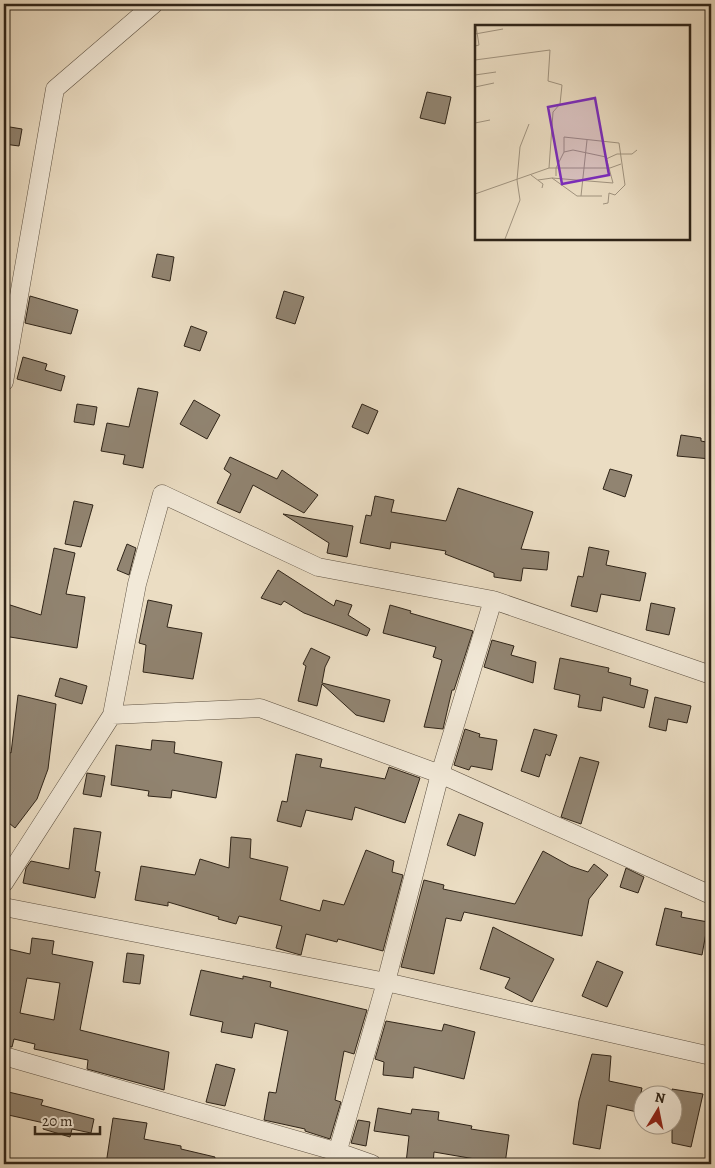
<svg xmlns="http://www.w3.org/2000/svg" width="715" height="1168" font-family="Alegreya,serif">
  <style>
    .building { fill: #918471; stroke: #2f2418; fill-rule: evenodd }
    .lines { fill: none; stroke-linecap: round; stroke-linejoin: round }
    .minor-casing { stroke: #5e5243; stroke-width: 19 }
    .minor { stroke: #f2e9d8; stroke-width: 18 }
    .inset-road { fill: none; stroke: #a0937f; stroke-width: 1 }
    .view { fill: #7b2cbf; fill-opacity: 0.15; stroke: #7b2cbf; stroke-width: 2.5 }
    .inset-edge { fill: none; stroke: #2f2418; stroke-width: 2.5 }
  </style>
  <rect width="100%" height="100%" fill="#ebddc3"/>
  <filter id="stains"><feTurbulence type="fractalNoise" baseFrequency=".004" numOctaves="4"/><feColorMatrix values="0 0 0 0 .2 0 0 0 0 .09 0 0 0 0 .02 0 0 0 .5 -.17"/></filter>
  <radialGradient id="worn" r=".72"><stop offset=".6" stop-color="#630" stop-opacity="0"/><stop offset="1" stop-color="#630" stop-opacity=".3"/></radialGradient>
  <path class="building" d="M427 92 451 97 445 124 420 118Z
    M4 126 22 129 19 146 4 144Z
    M157 254 174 257 170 281 152 277Z
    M284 291 304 297 295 324 276 318Z
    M30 296 78 310 71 334 25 323Z
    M191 326 207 332 200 351 184 346Z
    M23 357 47 364 45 370 65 376 61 391 17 379Z
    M138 388 158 392 143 468 123 464 125 455 101 451 107 423 129 427Z
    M194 400 220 415 207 439 180 424Z
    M77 404 97 407 94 425 74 422Z
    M362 404 378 411 368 434 352 427Z
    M681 435 701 438V441L711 443V459L677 456Z
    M230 457 277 479 282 470 318 495 304 513 253 485 240 513 217 503 231 474 224 469Z
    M610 469 632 475 625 497 603 489Z
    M458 488 533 512 521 549 549 552 547 570 523 568 521 581 494 577V573L445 554 446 551 391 542 390 549 360 543 366 515 371 516 375 496 394 500 391 512 446 521Z
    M74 501 93 505 81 547 65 544Z
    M283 514 353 526 347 557 327 553 329 543Z
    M127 544 136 548 129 575 117 570Z
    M589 547 609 551 606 565 646 573 640 601 601 594 597 612 571 606 578 576 583 577Z
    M54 548 75 553 66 594 85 597 77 648 4 636V603L41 615Z
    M278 570 334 606 336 600 352 605 348 615 370 629 367 636 304 613 284 601 281 605 261 598Z
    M148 600 172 605 167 627 202 633 193 679 143 672 146 645 139 643Z
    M651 603 675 608 669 635 646 630Z
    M390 605 411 611 410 613 473 631 454 690H452L443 729 424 727 442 660 433 657 436 647 383 633Z
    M492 640 514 646 511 655 536 662 533 683 484 667Z
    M311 648 330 657 325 667 322 683 390 700 384 722 356 715 322 684 317 706 298 701 306 666 303 664Z
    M560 658 609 668 608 672 631 678 630 685 648 690 644 708 603 697 601 711 578 707 580 695 554 689Z
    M60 678 87 686 82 704 55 696Z
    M18 695 56 704 48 769 37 799 15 828 4 819V750L11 753Z
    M655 697 691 706 687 723 668 719 666 731 649 727Z
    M465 729 480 734 479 737 497 740 492 770 471 766 469 770 454 765Z
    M534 729 557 735 550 756 546 754 539 777 521 771Z
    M152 740 175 742 174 753 222 762 216 798 172 790 171 798 148 796 149 791 111 785 116 745 151 750Z
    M296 754 322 759 320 767 385 779 389 767 420 778 405 823 355 807 352 820 306 810 301 827 277 821 282 801 287 802Z
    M580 757 599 762 581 824 561 817Z
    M87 773 105 776 101 797 83 794Z
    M459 814 483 823 475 856 447 845Z
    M74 828 101 832 95 871 100 872 95 898 23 883 26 868 31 861 69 869Z
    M231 837 251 839 250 858 288 867 280 900 320 911 323 900 344 905 366 850 394 861 392 872 403 875 383 951 338 939 337 942 306 934 301 955 297 954 276 948 282 926 239 916 236 924 218 919 219 917 168 902V906L135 900 141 866 195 875 200 859 229 868Z
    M543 851 570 866 588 872 594 864 608 875 589 899 582 936 464 912 461 921 446 918 434 974 401 967 424 880 444 885 443 889 515 904Z
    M626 868 644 877 638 893 620 887Z
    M665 908 682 912 681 917 708 922 702 955 656 945Z
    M493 927 554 959 532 1002 505 988 510 978 480 969Z
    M32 938 54 941 52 954 93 962 80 1030 169 1052 164 1090 87 1069 88 1060 34 1049 35 1044 14 1039 12 1047 4 1046V948L30 954ZM27 978 60 983 54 1020 20 1013Z
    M127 953 144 955 140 984 123 982Z
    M597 961 623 972 607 1007 582 996Z
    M201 970 243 979V976L271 982 270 987 367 1010 354 1054 344 1051 335 1100 341 1102 330 1139 305 1131V1129L264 1120 269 1092 276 1093 288 1031 255 1023 252 1038 221 1032 223 1022 190 1015Z
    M386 1021 442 1031 444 1024 475 1032 464 1079 414 1067 413 1078 383 1075 384 1062 375 1059Z
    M592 1054 611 1056 609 1081 642 1088 637 1112 607 1105 600 1149 573 1144 579 1101Z
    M216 1064 235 1069 225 1106 206 1102Z
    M672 1089 703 1094 691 1147 672 1143Z
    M4 1091 43 1100 41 1105 94 1119 91 1133 72 1129 70 1137 43 1129 44 1123 4 1114Z
    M378 1108 411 1114 412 1109 439 1112 438 1120 472 1126 471 1129 509 1135 505 1164H474L475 1159 434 1152 433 1164 406 1163 409 1136 374 1131Z
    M113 1118 147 1123 144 1139 181 1146V1149L215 1157 214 1164H106Z
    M358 1120 370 1122 366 1146 351 1143Z"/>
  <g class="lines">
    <defs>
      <path id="minor" d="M4 382 55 89 154 4
        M112 715 137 584 162 494 318 567 493 600 711 675
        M4 883 112 715 260 708 440 774 711 895
        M4 907 386 982 711 1056
        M4 1056 338 1152 372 1164
        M334 1164 386 982 440 774 493 600"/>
    </defs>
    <use href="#minor" class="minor-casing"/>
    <use href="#minor" class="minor"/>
  </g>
  <g transform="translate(475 25)">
    <rect width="215" height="215" fill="#ebddc3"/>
    <path class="inset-road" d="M0 9 28 4M0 21 4 20 1 1M0 35 75 25 73 56 87 60 85 79 78 87 74 143M0 50 21 47M0 62 19 58M0 98 15 95M89 127V112L144 118 150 160 140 170 134 168 133 178 128 179M131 134 142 129H157L162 125M56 150 68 159 67 163M77 153 138 158 131 132 98 125 89 127 81 143V151M63 155 77 153 102 171H127M0 169 74 143H135L146 139M106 171 112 115M30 214 45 175 42 155 45 122 54 99"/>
    <path class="view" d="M120 73 134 150 87 159 73 82Z"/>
    <rect width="215" height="215" class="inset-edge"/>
  </g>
  <rect width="715" height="1168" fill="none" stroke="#ebddc3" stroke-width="20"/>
  <rect x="5" y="5" width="705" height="1158" fill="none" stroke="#2f2418" stroke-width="2.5"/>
  <rect x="10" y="10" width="695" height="1148" fill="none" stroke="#2f2418"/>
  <g transform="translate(658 1110) rotate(10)"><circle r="24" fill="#f2e9d8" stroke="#a49a8b"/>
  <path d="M0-4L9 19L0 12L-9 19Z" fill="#8f2418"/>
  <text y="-8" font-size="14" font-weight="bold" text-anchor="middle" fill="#2f2418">N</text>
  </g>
  <path d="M35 1126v8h65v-8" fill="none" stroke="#2f2418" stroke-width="2.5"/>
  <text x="42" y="1126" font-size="15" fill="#2f2418" stroke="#f2e9d8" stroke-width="4" paint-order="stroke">20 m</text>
  <rect width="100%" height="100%" filter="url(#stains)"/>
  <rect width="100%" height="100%" fill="url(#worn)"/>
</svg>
